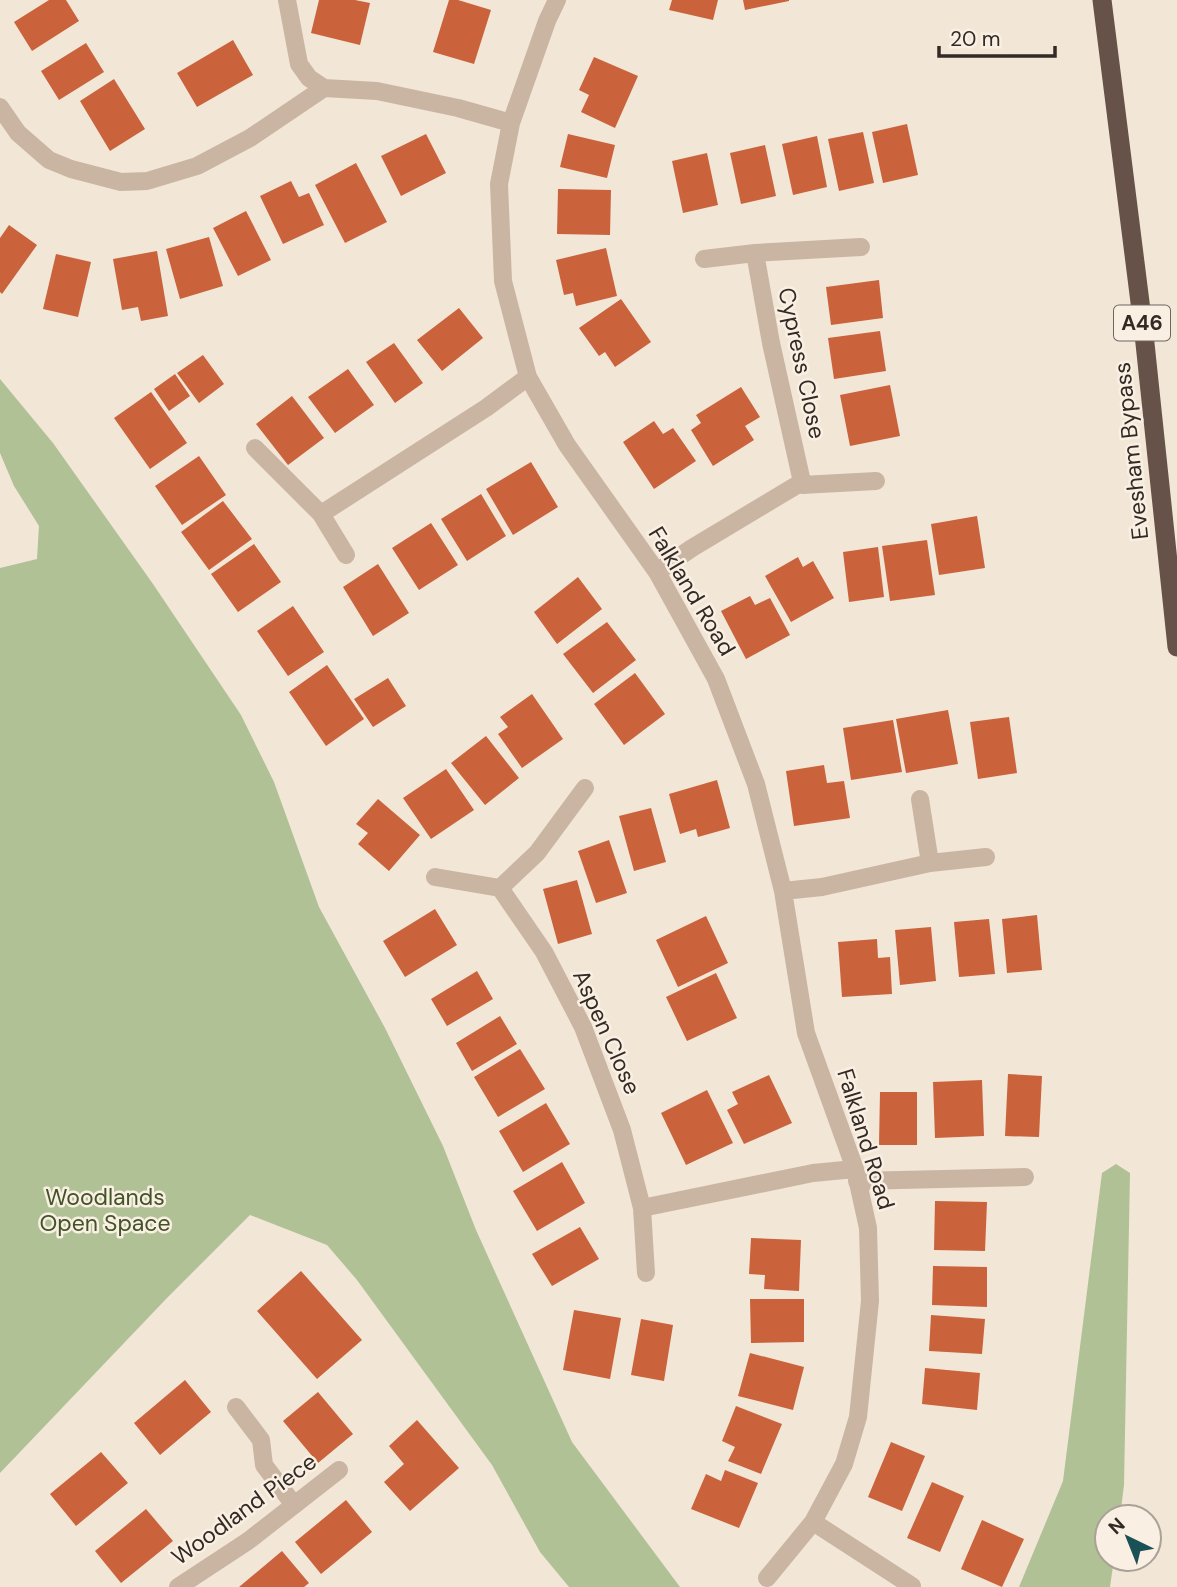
<svg xmlns="http://www.w3.org/2000/svg" width="1177" height="1587" font-family="'DM Sans',sans-serif">
  <style>
    .green { fill: #b1c196 }
    .building { fill: #ca623c }
    .lines { fill: none; stroke-linecap: round; stroke-linejoin: round }
    .service { stroke: #cab5a2; stroke-width: 18 }
    .minor { stroke: #cab5a2; stroke-width: 18 }
    .trunk { stroke: #665248; stroke-width: 19 }
    .labels { text-anchor: middle; dominant-baseline: central; stroke-width: 5; stroke-linejoin: round; paint-order: stroke }
    .shield { fill: #f9f0e3; stroke: #6f655e; stroke-width: 2 }
    .shield-label { font-size: 21px; font-weight: bold; fill: #342a25 }
    .street-label { font-size: 23px; fill: #342a25; stroke: #f9f0e3 }
    .park-label { font-size: 23px; fill: #425328; stroke: #f9f0e3 }
  </style>
  <rect width="100%" height="100%" fill="#f2e6d7"/>
  <path class="green" d="M0 379 53 443 153 584 241 715 274 782 319 907 385 1028 443 1146 476 1230 572 1442 680 1587H569L540 1552 492 1465 357 1280 327 1245 250 1215 166 1299 0 1473V568L37 559 39 526 14 486 0 453Z
    M1116 1164 1130 1173 1124 1485 1120 1517H1107V1559H1114L1110 1587H1019L1063 1481 1102 1173Z"/>
  <path class="building" d="M49 0H66L79 21 32 51 14 22Z
    M319 0H355L370 3 360 45 311 33Z
    M449 0H458L491 10 474 64 433 52Z
    M672 0H718L713 20 669 10Z
    M743 0H789V1L745 10Z
    M233 40 253 75 197 107 177 73Z
    M86 43 104 72 59 100 41 71Z
    M594 57 638 76 615 128 581 112 589 95 579 90Z
    M114 79 145 129 110 151 80 101Z
    M907 124 918 175 883 183 872 132Z
    M863 132 874 183 839 191 828 139Z
    M426 134 446 173 401 196 381 156Z
    M568 134 615 145 607 178 560 167Z
    M817 136 827 187 793 195 782 144Z
    M765 145 776 196 741 204 730 153Z
    M707 153 718 205 683 213 672 161Z
    M356 163 387 222 345 243 315 185Z
    M291 181 299 197 309 193 324 225 283 244 260 196Z
    M558 189 611 190 610 235 557 234Z
    M246 211 271 260 238 276 213 228Z
    M9 225 37 245 2 294 0 292V238Z
    M209 237 223 286 180 299 166 249Z
    M606 248 617 296 576 306 573 293 564 295 556 260Z
    M157 251 168 316 141 321 138 307 122 310 113 259Z
    M56 254 91 262 78 317 43 309Z
    M879 280 883 318 831 325 826 287Z
    M621 299 651 342 615 367 605 352 599 356 579 328Z
    M459 308 483 338 442 371 417 340Z
    M880 331 886 371 834 379 828 338Z
    M394 343 423 383 395 403 366 362Z
    M203 355 224 384 199 403 177 373Z
    M348 369 374 405 335 433 308 397Z
    M175 374 190 396 169 411 154 389Z
    M890 385 900 436 850 446 840 395Z
    M741 387 760 417 745 426 754 440 713 466 691 430 701 423 696 415Z
    M151 392 187 443 150 469 114 418Z
    M292 396 324 438 288 465 256 424Z
    M654 421 663 434 673 428 696 461 654 489 623 442Z
    M199 456 226 495 182 525 155 486Z
    M531 462 558 507 513 535 486 489Z
    M481 494 506 536 467 561 441 519Z
    M223 501 252 539 209 570 181 532Z
    M977 516 985 568 939 575 931 524Z
    M431 523 458 565 419 590 392 548Z
    M927 540 935 595 890 601 882 546Z
    M254 544 281 582 238 612 211 574Z
    M878 547 884 597 849 602 843 552Z
    M798 557 803 567 813 561 834 598 791 622 765 576Z
    M378 564 409 613 373 636 343 587Z
    M578 577 602 609 557 644 534 612Z
    M750 596 755 605 770 598 790 635 746 659 721 611Z
    M293 606 324 652 288 676 257 631Z
    M607 622 636 660 593 693 563 654Z
    M327 665 364 719 326 746 289 692Z
    M635 673 665 714 624 745 594 704Z
    M388 678 406 706 373 727 354 699Z
    M532 694 563 739 522 768 498 734 508 727 500 717Z
    M948 710 958 764 906 773 896 719Z
    M1009 717 1017 773 978 779 970 722Z
    M893 720 902 772 851 780 843 728Z
    M486 736 519 778 485 805 451 763Z
    M824 765 827 783 844 781 850 818 794 826 786 771Z
    M446 769 474 810 431 839 403 798Z
    M717 780 730 828 698 837 696 829 680 834 669 794Z
    M378 799 420 835 389 871 358 844 368 833 356 824Z
    M651 808 666 862 634 871 619 816Z
    M609 840 627 893 596 903 578 851Z
    M577 880 592 934 558 944 543 889Z
    M435 909 457 945 405 977 383 941Z
    M1037 915 1042 970 1007 973 1002 919Z
    M706 916 728 963 678 987 656 940Z
    M989 919 995 974 959 977 954 922Z
    M931 927 936 981 900 985 895 930Z
    M877 939 878 958 890 957 892 994 842 997 838 942Z
    M477 971 493 999 447 1026 431 999Z
    M716 973 737 1018 687 1041 666 997Z
    M500 1016 517 1044 472 1071 456 1043Z
    M520 1049 545 1089 498 1117 474 1077Z
    M1008 1074 1042 1076 1039 1137 1005 1136Z
    M769 1075 792 1123 744 1144 727 1110 738 1104 732 1092Z
    M982 1080 984 1136 935 1138 933 1082Z
    M707 1090 733 1143 686 1165 661 1113Z
    M880 1092H917V1145H879Z
    M546 1103 570 1144 523 1172 499 1131Z
    M562 1162 585 1203 537 1231 513 1191Z
    M935 1201 987 1202 985 1251 934 1250Z
    M580 1227 599 1259 552 1286 532 1254Z
    M751 1238 801 1240 799 1291 764 1289 765 1275 749 1274Z
    M933 1266 987 1267V1307L932 1305Z
    M301 1271 362 1340 317 1379 257 1311Z
    M750 1299H804V1342L751 1343Z
    M574 1310 621 1318 610 1379 563 1370Z
    M931 1315 985 1319 982 1354 929 1351Z
    M641 1319 673 1325 664 1381 631 1375Z
    M750 1353 804 1367 793 1410 738 1396Z
    M925 1368 980 1373 977 1410 922 1404Z
    M185 1380 211 1412 160 1455 134 1423Z
    M318 1392 353 1434 318 1463 283 1421Z
    M736 1406 782 1424 761 1474 728 1461 735 1447 722 1441Z
    M417 1420 459 1468 410 1511 384 1482 404 1464 389 1446Z
    M891 1442 925 1456 902 1511 868 1497Z
    M101 1452 128 1483 76 1526 50 1494Z
    M725 1470 758 1483 739 1528 691 1509 706 1474 721 1481Z
    M932 1482 964 1496 940 1552 907 1538Z
    M346 1500 372 1532 321 1574 295 1542Z
    M146 1509 173 1541 121 1583 95 1551Z
    M982 1520 1024 1539 1002 1587 961 1569Z
    M282 1551 309 1583 304 1587H239Z"/>
  <g class="lines">
    <path class="service" d="M857 1181 1025 1177
      M236 1407 261 1440 264 1465 294 1505"/>
    <path class="minor" d="M287 0 299 64 309 78 324 88
      M557 0 547 21 511 123 499 184 503 281 528 377 567 445 657 572 716 679 756 784 783 891 806 1033 855 1169 868 1228 870 1301 858 1417 844 1464 813 1522 767 1578
      M0 107 18 133 49 160 71 169 121 182 147 181 197 166 250 138 324 88 377 91 458 108 511 123
      M704 259 755 253 861 247
      M255 448 321 514 346 555
      M802 482V485L876 481
      M321 514 486 408 528 377
      M657 572 692 548 802 482 771 343 755 253
      M920 799 930 863
      M435 877 500 888 537 853 585 788
      M500 888 544 952 583 1027 622 1130 642 1208 646 1273
      M783 891 822 887 930 863 986 857
      M642 1208 813 1173 855 1169
      M813 1522 912 1586
      M178 1587 248 1541 339 1470"/>
    <path class="trunk" d="M1102 0 1144 334 1177 647"/>
  </g>
  <g class="labels">
    <rect class="shield" x="1114" y="305.5" width="56" height="35" rx="5"/>
    <g class="shield-label">
      <text x="1142" y="323">A46</text>
    </g>
    <g class="street-label">
      <text transform="translate(802 363) rotate(78)">Cypress Close</text>
      <text transform="translate(1131 451) rotate(-96)">Evesham Bypass</text>
      <text transform="translate(692 591) rotate(59)">Falkland Road</text>
      <text transform="translate(607 1032) rotate(66)">Aspen Close</text>
      <text transform="translate(866 1139) rotate(73)">Falkland Road</text>
      <text transform="translate(244 1509) rotate(-36)">Woodland Piece</text>
    </g>
    <g class="park-label">
      <text x="105" y="1197">Woodlands<tspan x="105" dy="26">Open Space</tspan></text>
    </g>
  </g>
  <g transform="translate(1128 1538) rotate(317)"><circle r="33" fill="#f9f0e3" stroke="#aaa197" stroke-width="2"/>
  <path d="M0-5L12 26L0 18L-12 26Z" fill="#1a5156"/>
  <text y="-10" font-size="19" font-weight="bold" text-anchor="middle" fill="#342a25">N</text>
  </g>
  <path d="M939 46v10h116v-10" fill="none" stroke="#342a25" stroke-width="3.5"/>
  <text x="950" y="46" font-size="21" fill="#342a25" stroke="#f9f0e3" stroke-width="5" paint-order="stroke">20 m</text>
</svg>
